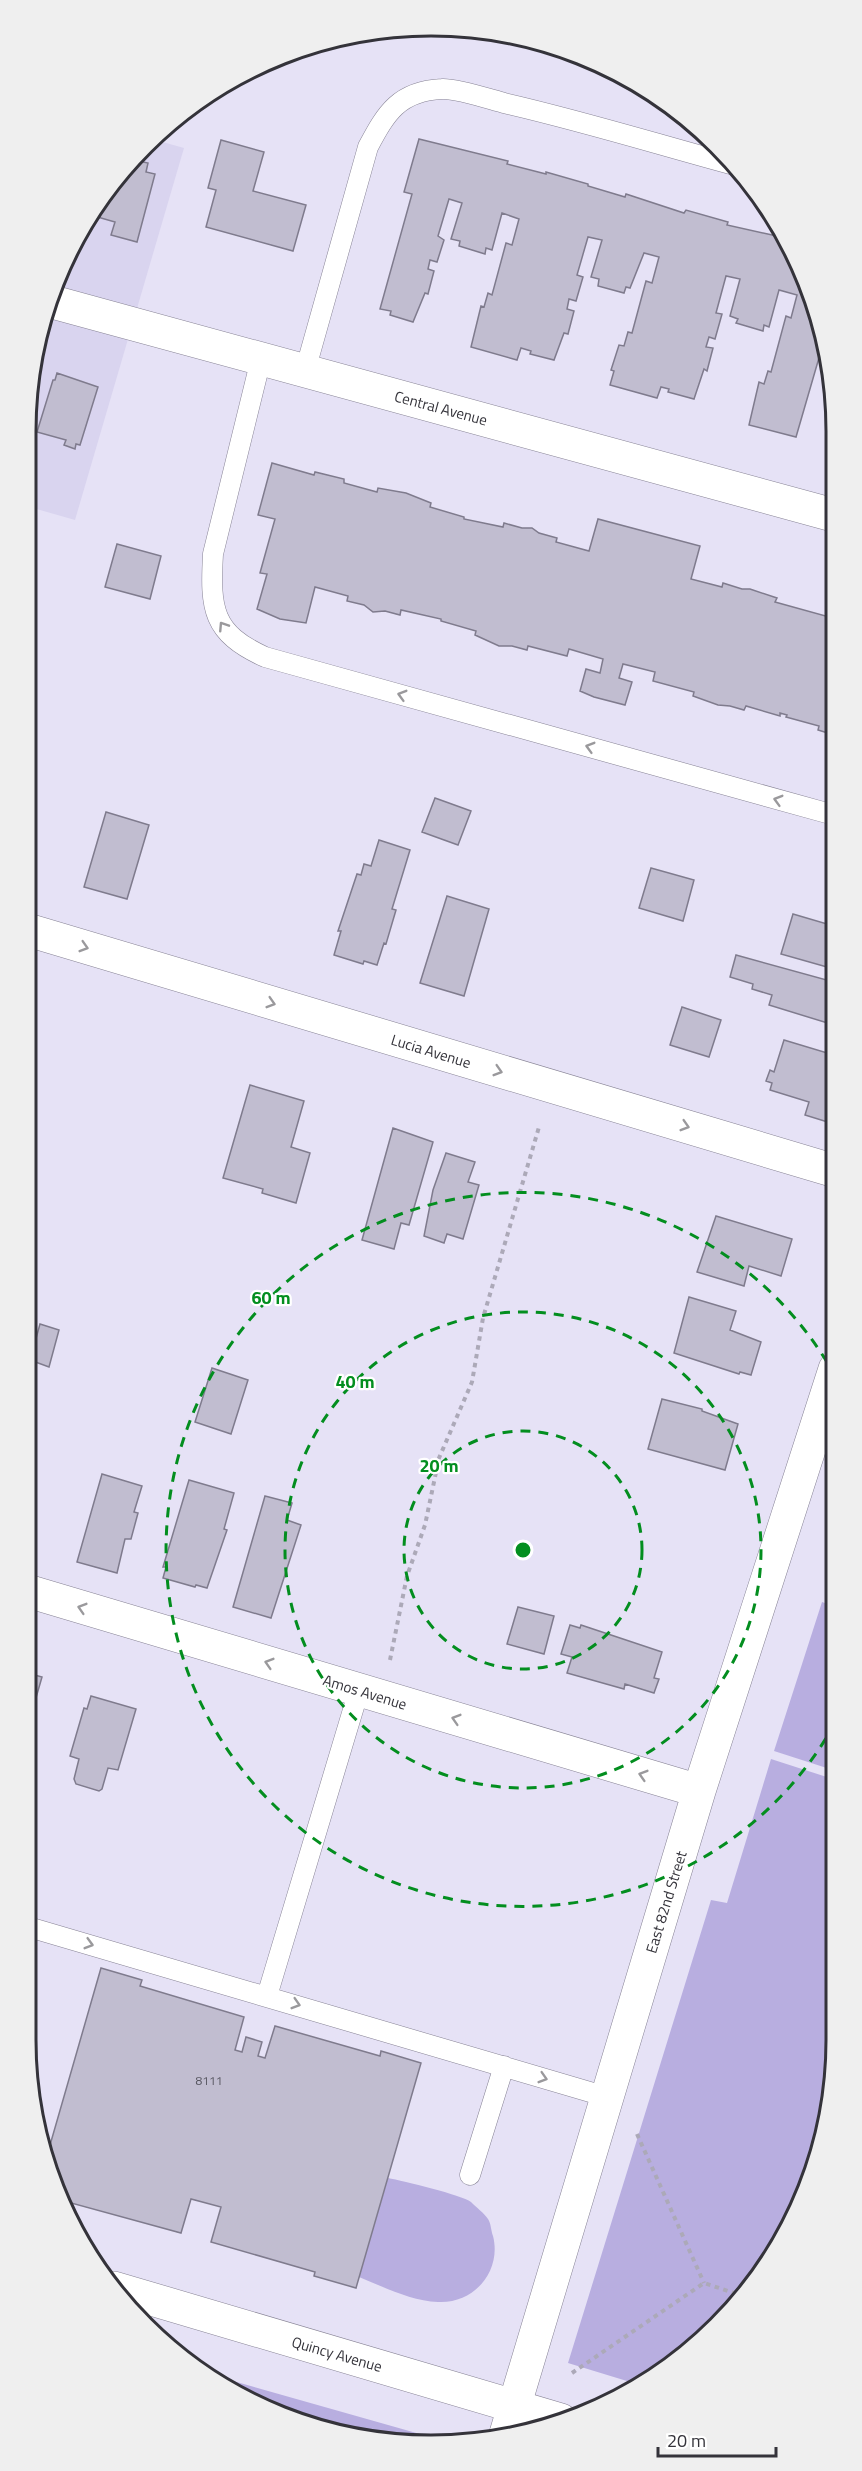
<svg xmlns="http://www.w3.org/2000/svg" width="862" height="2471" font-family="'Titillium Web',sans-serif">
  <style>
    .built { fill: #d9d4ef }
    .green { fill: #b8aee0 }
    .building { fill: #c1bdd0; stroke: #7f7b8d; stroke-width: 1.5 }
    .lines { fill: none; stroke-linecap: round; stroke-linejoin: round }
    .lane-casing { stroke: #878395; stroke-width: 21 }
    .street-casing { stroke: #878395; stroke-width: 34 }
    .secondary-casing { stroke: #878395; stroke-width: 34 }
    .path { stroke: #aca9b8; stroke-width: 4; stroke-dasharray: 4.5 4.5; stroke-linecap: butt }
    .lane { stroke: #fff; stroke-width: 20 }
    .street { stroke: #fff; stroke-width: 33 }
    .secondary { stroke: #fff; stroke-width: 33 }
    .oneway { stroke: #9a999c }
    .ring { fill: none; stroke: #038e1f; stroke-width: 3; stroke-dasharray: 10 8 }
    .labels { text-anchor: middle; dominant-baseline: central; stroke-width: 4.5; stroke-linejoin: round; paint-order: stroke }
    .number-label { font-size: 12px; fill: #575660 }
    .street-label { font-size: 15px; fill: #34333a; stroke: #fff }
    .rim { fill: none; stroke: #34333a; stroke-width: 3 }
    .centre { fill: #038e1f; stroke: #fff; stroke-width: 3 }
    .ring-label { font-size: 18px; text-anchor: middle; font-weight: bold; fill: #038e1f; stroke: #fff; stroke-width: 4.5; stroke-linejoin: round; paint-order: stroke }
  </style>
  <rect width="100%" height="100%" fill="#e6e2f6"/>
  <path class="built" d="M152 139 184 148 75 520 26 506V431L39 326 67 252 109 184Z"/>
  <path class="green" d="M822 1602 836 1607V1771L774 1751Z
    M771 1759 836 1780V2040L823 2145 768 2266 718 2326 657 2377 640 2385 568 2363 711 1900 727 1903Z
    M388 2178C403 2181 462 2195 471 2202 476 2207 484 2213 488 2219 491 2223 491 2231 493 2236 502 2271 474 2304 438 2302 411 2301 384 2287 359 2277Z
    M198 2371 441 2440 440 2444 378 2442 251 2404Z"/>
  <path class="building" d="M510 35 536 39 552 46 551 48 510 37Z
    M419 139 508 161 507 164 546 174V172L588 184V186L625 197 626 194 684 213 686 210 728 222 727 225 786 238 795 252 823 344 796 437 749 425 759 382 764 384 768 371 771 372 786 316 791 318 797 295 779 290 769 327 764 325 763 331 736 323 738 319 730 316 740 279 726 276 716 313 722 314 715 339 709 337 706 347 713 348 707 371 704 369 694 399 668 392 669 389 661 387 657 398 610 385 614 371 611 370 619 345 624 346 628 332 632 333 646 281 652 283 659 257 644 253 630 288 626 287 624 293 598 286 599 279 591 277 602 240 588 237 577 275 583 277 576 301 569 299 567 309 574 311 568 334 564 333 554 360 530 354 531 351 521 348 517 360 471 347 481 306 484 307 488 293 492 295 506 243 512 245 519 219 502 213 492 250 486 248 485 254 459 246 460 241 451 239 462 203 449 199 438 236 444 240 437 262 430 260 428 269 434 271 428 294 425 293 413 322 390 315 391 311 380 309 412 194 404 192Z
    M221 140 264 152 253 191 306 205 293 251 206 227 216 190 208 188Z
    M134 160 148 163 146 172 155 174 137 242 111 235 115 222 94 216 98 202 109 184 127 166 132 167Z
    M88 218 78 254 68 251Z
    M57 373 98 387 80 445 76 444 75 449 64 445 66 440 37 432 53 380H55Z
    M272 463 314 475 315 472 344 479V483L377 492 378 488 406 493 431 503 430 507 464 517V519L503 527 504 523 522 528H532L539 533 557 538 556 542 589 551 598 519 700 546 691 579 722 587 723 583 742 589H750L777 598 775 602 833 618 834 735 818 730 819 726 786 717 787 715 780 713V716L746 706 744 710 730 706 718 705 693 696 694 692 653 681 655 672 623 664 619 678 632 682 625 705 594 697 580 691 586 669 600 673 603 659 569 649 567 656 528 646 527 650 512 646H499L475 635 476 631 441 621V619L401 610 400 615 385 611 373 612 364 605 347 601 348 596 315 587 306 623 280 619 257 609 267 574 260 573 275 519 258 515Z
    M117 544 161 556 150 599 105 587Z
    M435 798 471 811 458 845 422 832Z
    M106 812 149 825 127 899 84 887Z
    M379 840 410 850 392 909 396 910 386 944 384 943 377 965 364 961 363 964 334 955 341 931H338L357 874 361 875 364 864 371 866Z
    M651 868 694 880 683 921 639 908Z
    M447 896 489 909 464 996 420 983Z
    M793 914 834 926V969L781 954Z
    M736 955 834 982V1025L769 1005 772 995 752 989 753 984 730 977Z
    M682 1007 721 1020 709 1057 670 1045Z
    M784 1040 834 1055V1124L805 1115 809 1102 770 1090 772 1083 766 1081 770 1070 774 1072Z
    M250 1085 304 1101 291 1147 310 1153 296 1203 262 1193 263 1189 223 1178Z
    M393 1128 433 1142 409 1225 401 1223 394 1249 362 1240Z
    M446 1153 475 1162 468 1182 479 1185 463 1239 447 1234 444 1243 424 1236 433 1190Z
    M716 1216 792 1239 781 1276 749 1266 744 1286 697 1272Z
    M689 1297 736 1311 730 1330 761 1342 751 1375 740 1372 739 1374 674 1353Z
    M40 1324 59 1330 49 1367 30 1360Z
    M212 1368 248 1380 231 1434 195 1422Z
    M662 1399 702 1409V1411L738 1424 725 1470 648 1449Z
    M102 1474 142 1486 134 1512 138 1513 131 1539H125L117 1573 77 1562Z
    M189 1480 234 1493 224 1529 227 1530 207 1588 196 1585 195 1587 163 1578 166 1567H163Z
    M265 1496 292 1503 287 1520 301 1525 271 1618 233 1607Z
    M518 1607 554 1616 544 1654 507 1644Z
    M570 1625 580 1628 581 1625 662 1652 654 1678 659 1679 654 1693 625 1684 624 1689 567 1673 572 1657 561 1654Z
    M31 1674 42 1677 31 1715Z
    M91 1696 136 1709 118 1770 108 1768 102 1789 99 1791 76 1784 74 1779 79 1759 70 1756 84 1708 87 1709Z
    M101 1968 142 1980 140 1986 244 2017 235 2050 242 2052 246 2037 262 2042 258 2056 265 2058 275 2026 380 2056 381 2051 421 2063 356 2288 314 2276 315 2272 211 2242 221 2207 191 2199 181 2233 60 2200 46 2159Z"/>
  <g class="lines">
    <defs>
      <path id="lane" d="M261 359 213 554C210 609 212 633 265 657L834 815
        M305 371 368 147C386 113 399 91 442 89 456 88 489 99 504 103 583 121 660 145 738 166
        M32 1928 607 2097
        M267 1996 359 1690
        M470 2175 504 2066"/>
      <path id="street" d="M28 930 835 1171
        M31 1592 699 1791
        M505 2437 699 1791 835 1369"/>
      <path id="secondary" d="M49 301 833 515
        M114 2288 561 2420"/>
    </defs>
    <use href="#lane" class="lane-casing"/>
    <use href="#street" class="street-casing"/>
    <use href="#secondary" class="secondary-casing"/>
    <path class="path" d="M827 1510 835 1513
      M390 1660 407 1576 425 1525 439 1458 472 1382 483 1318 539 1127
      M637 2134 704 2283
      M572 2373 704 2283 743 2296"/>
    <use href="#lane" class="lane"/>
    <use href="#street" class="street"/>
    <use href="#secondary" class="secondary"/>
  </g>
  <defs><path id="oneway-chevron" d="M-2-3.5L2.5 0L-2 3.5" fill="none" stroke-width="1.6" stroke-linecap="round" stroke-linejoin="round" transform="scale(1.5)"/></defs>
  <g class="oneway">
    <use href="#oneway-chevron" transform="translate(223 626) rotate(-123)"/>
    <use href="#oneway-chevron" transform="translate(402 695) rotate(-164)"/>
    <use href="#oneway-chevron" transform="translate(590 747) rotate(-164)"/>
    <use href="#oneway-chevron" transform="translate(778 800) rotate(-164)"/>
    <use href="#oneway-chevron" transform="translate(84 947) rotate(17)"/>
    <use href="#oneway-chevron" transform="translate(271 1003) rotate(17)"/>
    <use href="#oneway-chevron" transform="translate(498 1071) rotate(17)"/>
    <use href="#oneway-chevron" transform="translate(685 1126) rotate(17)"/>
    <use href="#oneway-chevron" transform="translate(82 1608) rotate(-163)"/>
    <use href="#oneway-chevron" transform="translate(269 1663) rotate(-163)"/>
    <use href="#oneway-chevron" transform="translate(456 1719) rotate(-163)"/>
    <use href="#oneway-chevron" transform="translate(643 1775) rotate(-163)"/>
    <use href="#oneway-chevron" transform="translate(89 1944) rotate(16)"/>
    <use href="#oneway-chevron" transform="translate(296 2004) rotate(17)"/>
    <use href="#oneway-chevron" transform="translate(543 2078) rotate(17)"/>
  </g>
  <g class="ring">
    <circle cx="523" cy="1550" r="119"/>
    <circle cx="523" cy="1550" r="238"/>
    <path d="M835 1723A357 357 0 1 1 834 1374"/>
  </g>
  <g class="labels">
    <g class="number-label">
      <text x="209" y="2080">8111</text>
    </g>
    <g class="street-label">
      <text transform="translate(441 408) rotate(15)">Central Avenue</text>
      <text transform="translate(431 1051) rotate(17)">Lucia Avenue</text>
      <text transform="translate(365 1692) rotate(17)">Amos Avenue</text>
      <text transform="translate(666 1902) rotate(-73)">East 82nd Street</text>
      <text transform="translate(337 2354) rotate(16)">Quincy Avenue</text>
    </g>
  </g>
  <path d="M0 0H862V2471H0ZM431 36H431A395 395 0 0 1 826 431V2040A395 395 0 0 1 431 2435H431A395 395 0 0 1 36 2040V431A395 395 0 0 1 431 36Z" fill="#efefef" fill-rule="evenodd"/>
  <path class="rim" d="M431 36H431A395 395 0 0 1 826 431V2040A395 395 0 0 1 431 2435H431A395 395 0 0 1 36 2040V431A395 395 0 0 1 431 36Z"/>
  <circle cx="523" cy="1550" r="9" class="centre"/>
  <g class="ring-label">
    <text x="271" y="1304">60 m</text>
    <text x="355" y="1388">40 m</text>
    <text x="439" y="1472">20 m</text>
  </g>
  <path d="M658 2447v9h118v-9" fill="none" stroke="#34333a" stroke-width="3"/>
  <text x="667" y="2447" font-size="18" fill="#34333a" stroke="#ffffff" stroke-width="4.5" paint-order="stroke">20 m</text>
</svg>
